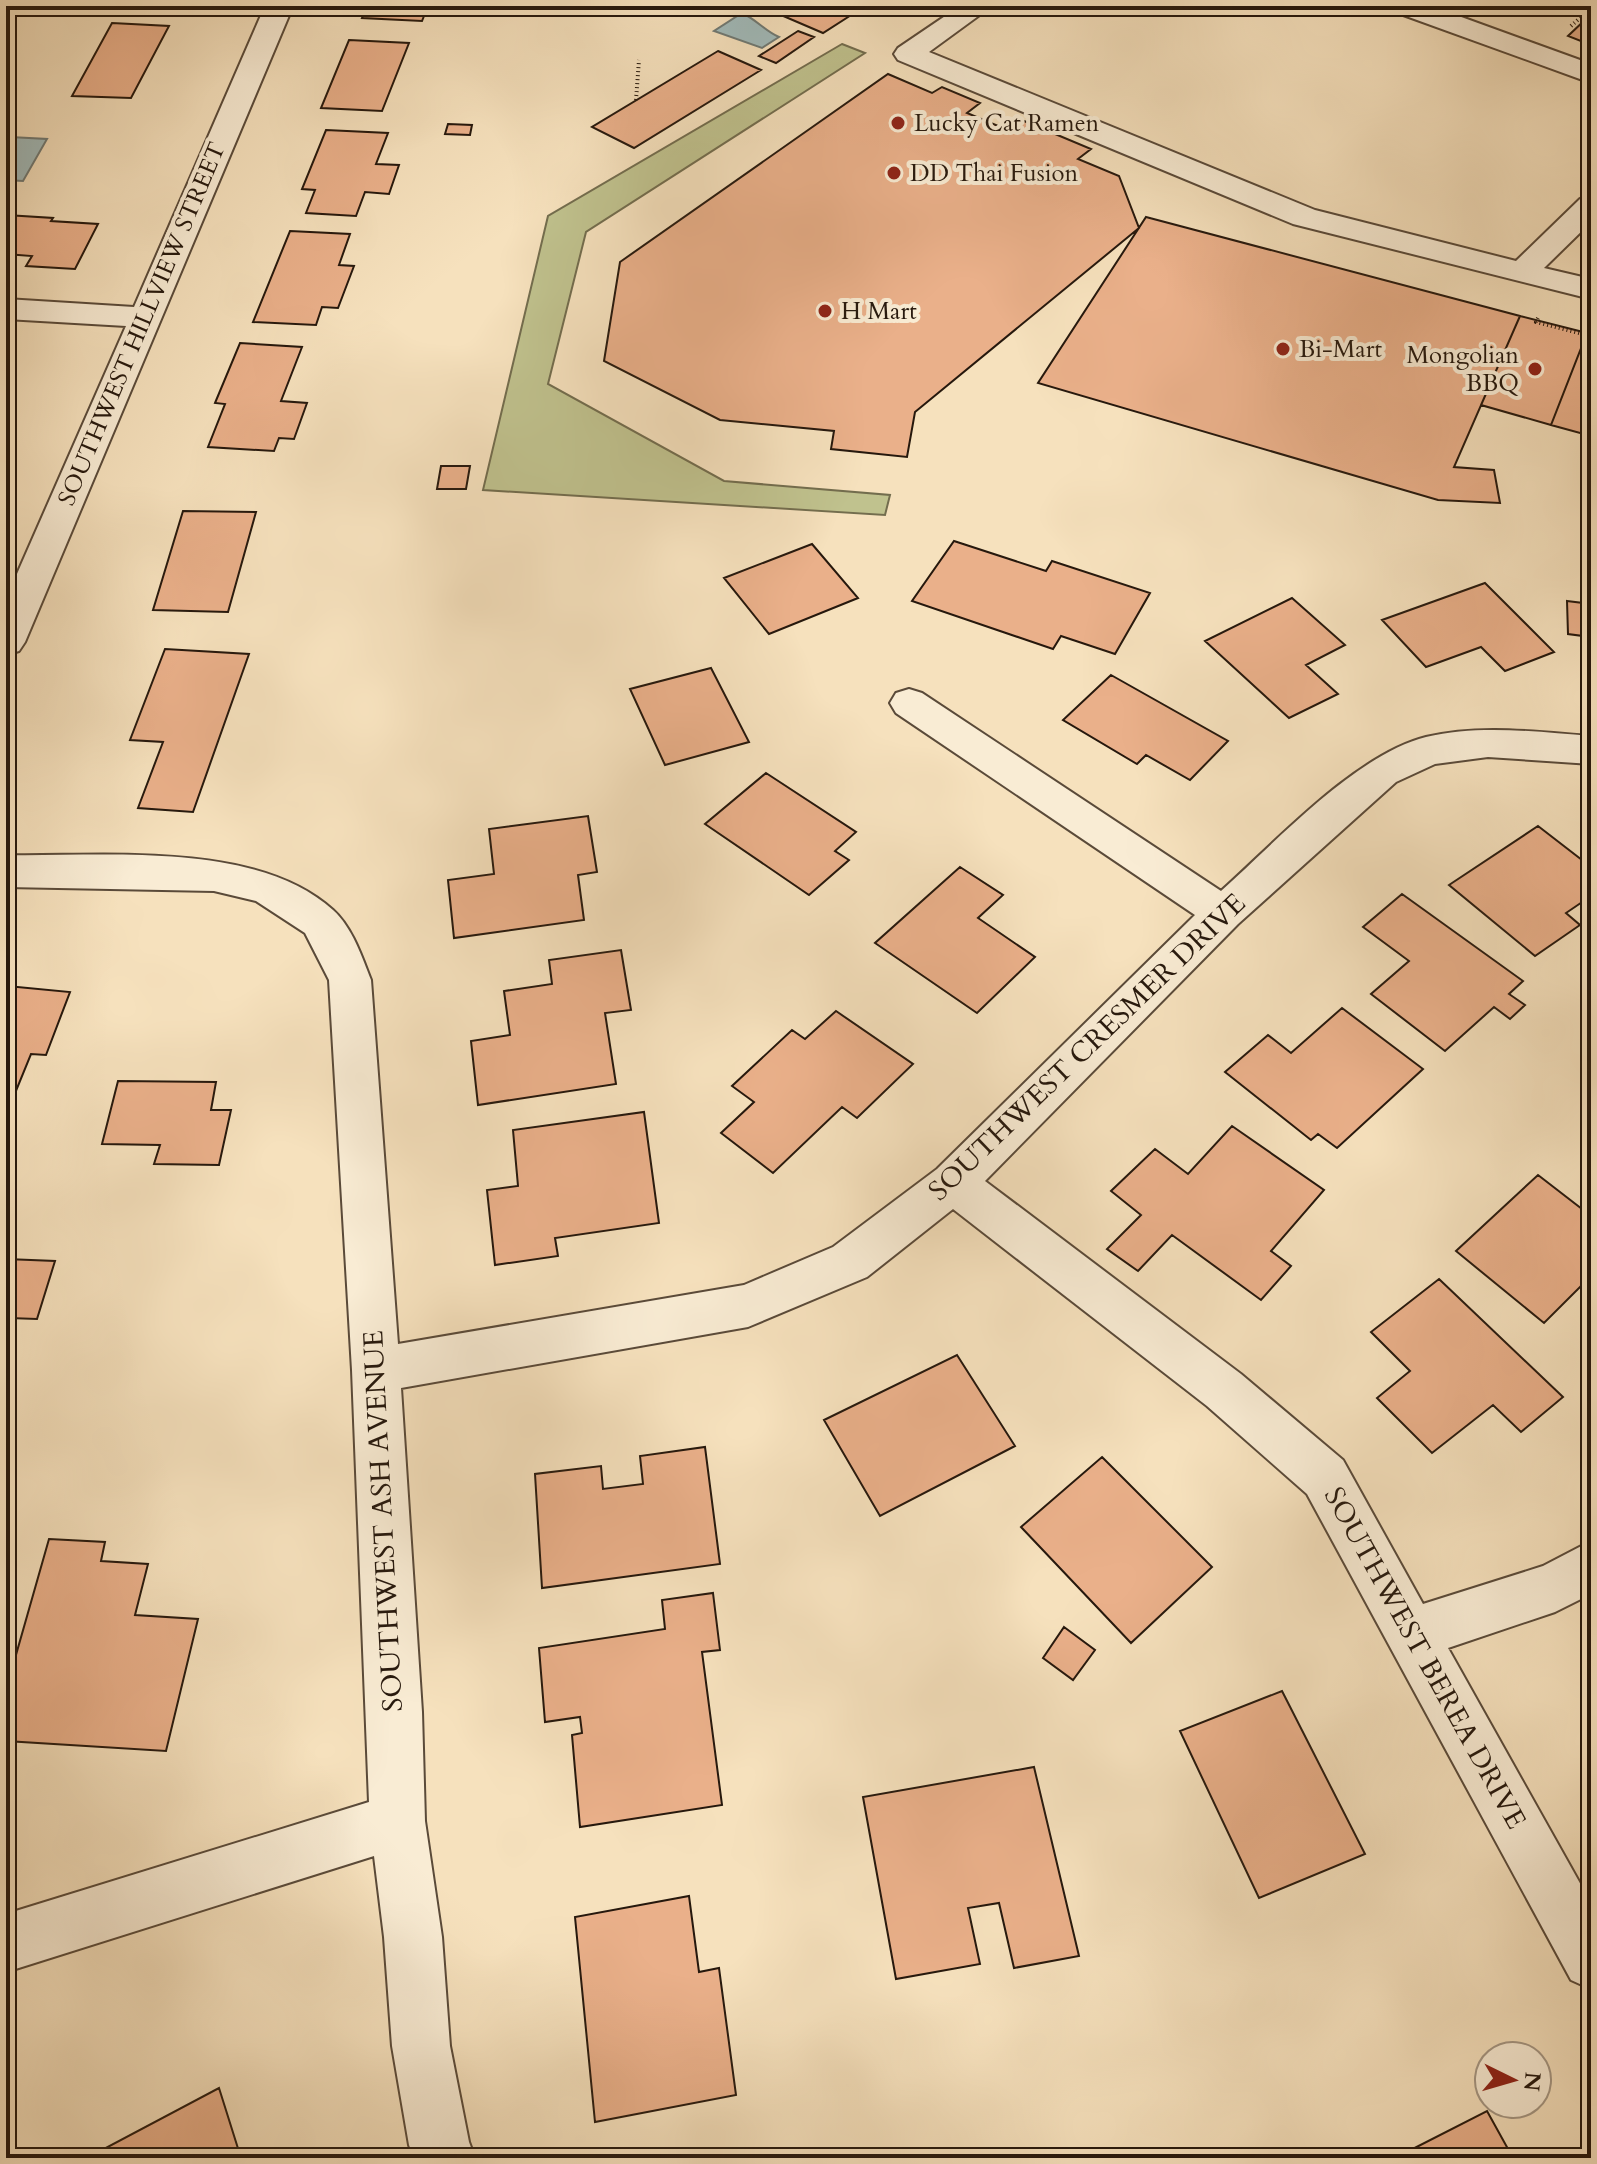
<svg xmlns="http://www.w3.org/2000/svg" width="1597" height="2164" font-family="Cardo,serif">
  <style>
    .green { fill: #c0c28e; stroke: #736d4e; stroke-width: 2 }
    .water { fill: #a1bbbb; stroke: #707a75; stroke-width: 2 }
    .building { fill: #eab08a; stroke: #26180d; stroke-width: 2 }
    .lines { fill: none; stroke-linecap: round; stroke-linejoin: round }
    .minor-casing { stroke: #5a4a39; stroke-width: 4 }
    .path { stroke: #26180d; stroke-width: 4; stroke-dasharray: 1 3; stroke-linecap: butt }
    .minor { fill: #f9ecd4; fill-rule: evenodd }
    .poi-dot { fill: #8f2418; stroke: #f9ecd4; stroke-width: 3 }
    .labels { text-anchor: middle; dominant-baseline: central; stroke-width: 8; stroke-linejoin: round; paint-order: stroke }
    .far-poi-label { font-size: 24px; fill: #26180d; stroke: #f9ecd4; text-anchor: start }
    .far-street-label { font-size: 24px; fill: #26180d; stroke: #f9ecd4 }
    .street-label { font-size: 28px; fill: #26180d; stroke: #f9ecd4 }
  </style>
  <rect width="100%" height="100%" fill="#f6e1bd"/>
  <filter id="stains"><feTurbulence type="fractalNoise" baseFrequency=".0025" numOctaves="4"/><feColorMatrix values="0 0 0 0 .2 0 0 0 0 .09 0 0 0 0 .02 0 0 0 .5 -.17"/></filter>
  <radialGradient id="worn" r=".72"><stop offset=".6" stop-color="#630" stop-opacity="0"/><stop offset="1" stop-color="#630" stop-opacity=".3"/></radialGradient>
  <path class="green" d="M842 44 865 53 586 232 548 384 724 481 890 495 885 515 483 490 548 216Z"/>
  <path class="water" d="M742 13C757 20 765 31 779 37L762 48 714 31Z
    M10 137 47 139 23 181 6 180V144Z"/>
  <path class="building" d="M367 6H428L422 21 362 18Z
    M760 6H850L859 10 823 33Z
    M1587 18 1591 20V45L1568 36Z
    M112 23 169 26 131 98 72 96Z
    M798 31 814 37 776 63 759 56Z
    M349 40 409 43 382 111 321 108Z
    M718 51 761 70 634 148 592 127Z
    M888 74 932 93 942 87 980 103 967 113 1010 131 1024 121 1091 149 1078 159 1119 176 1139 228 915 412 907 457 831 449 834 431 720 420 604 361 620 262Z
    M448 124 472 125 470 135 445 134Z
    M326 130 388 133 376 164 399 165 389 194 365 192 356 216 306 213 315 190 302 189Z
    M6 215 53 218 51 221 98 224 75 269 26 266 32 256 6 254Z
    M1146 217 1520 316 1454 467 1494 470 1500 503 1438 500 1038 383Z
    M290 231 350 234 339 265 354 266 338 308 322 307 316 325 253 322Z
    M1520 316 1587 333 1551 425 1481 405Z
    M1587 333 1591 334V436L1551 425Z
    M240 343 302 347 281 401 307 403 294 439 279 438 274 451 208 447 225 404 215 403Z
    M441 466H470L466 489H437Z
    M183 511 256 512 228 612 153 610Z
    M954 541 1046 571 1052 561 1150 593 1115 654 1061 636 1053 649 912 601Z
    M812 544 858 598 769 634 724 578Z
    M1485 583 1554 652 1505 671 1481 647 1426 667 1382 620Z
    M1292 598 1345 645 1306 665 1338 694 1289 718 1205 641Z
    M1567 601 1591 604V637L1568 634Z
    M165 649 249 654 193 812 138 808 163 742 130 740Z
    M711 668 749 742 665 765 630 689Z
    M1111 675 1228 741 1190 780 1146 755 1137 764 1063 720Z
    M766 773 856 832 835 851 849 860 809 895 705 824Z
    M588 816 597 872 578 875 584 920 454 938 448 880 494 874 489 829Z
    M1538 826 1591 867V896L1566 913 1580 925 1535 956 1449 885Z
    M960 867 1003 895 978 918 1035 957 977 1013 875 943Z
    M1402 894 1523 981 1509 994 1525 1005 1510 1019 1494 1007 1445 1051 1371 994 1409 961 1363 927Z
    M621 950 631 1010 605 1013 616 1084 478 1105 471 1041 510 1035 504 991 552 984 549 960Z
    M7 986 70 992 46 1055 31 1054 9 1108H6Z
    M1342 1008 1423 1069 1337 1148 1318 1134 1311 1140 1225 1072 1268 1035 1291 1053Z
    M836 1011 913 1064 857 1118 842 1107 773 1173 721 1133 754 1102 732 1086 792 1030 805 1039Z
    M118 1081 216 1082 211 1110H231L219 1165 154 1164 160 1145 102 1144Z
    M644 1112 659 1223 555 1238 558 1256 495 1265 487 1190 518 1186 513 1130Z
    M1232 1126 1324 1190 1271 1251 1291 1266 1261 1300 1172 1235 1138 1271 1107 1249 1141 1215 1111 1191 1155 1149 1188 1174Z
    M1538 1175 1591 1216V1290L1582 1285 1544 1323 1456 1251Z
    M6 1259 55 1261 37 1319 9 1318 6 1328Z
    M1439 1279 1563 1397 1521 1432 1493 1405 1432 1453 1377 1398 1410 1371 1371 1332Z
    M957 1355 1015 1446 880 1516 824 1420Z
    M705 1447 720 1564 542 1588 535 1474 601 1466 603 1489 643 1484 640 1456Z
    M1102 1457 1212 1567 1131 1643 1021 1527Z
    M49 1539 105 1542 101 1561 148 1564 135 1615 198 1619 166 1751 6 1741V1690Z
    M713 1593 720 1650 702 1652 722 1805 580 1827 572 1735 582 1733 580 1717 545 1722 539 1648 665 1629 662 1600Z
    M1064 1627 1095 1650 1073 1680 1043 1658Z
    M1282 1691 1365 1854 1259 1898 1180 1731Z
    M1034 1767 1079 1956 1014 1968 999 1903 968 1908 980 1964 896 1979 863 1797Z
    M689 1896 699 1972 719 1968 736 2095 595 2122 575 1917Z
    M219 2088 241 2158H102L100 2151Z
    M1487 2111 1513 2158H1395Z"/>
  <g class="lines">
    <defs>
      <path id="minor" d="M265 6H293L25 642 19 651 6 655V599L126 326 6 319V299L134 307Z
        M960 6H992L929 52 1315 210 1516 261 1580 199 1591 196V222L1544 268 1591 279V299L1293 224 898 60 894 54 898 48Z
        M1391 6H1431L1591 64V83L1395 12Z
        M909 689 922 693 1221 891C1276 842 1355 755 1426 737 1480 724 1536 732 1591 736V764L1488 757 1435 764 1396 782 1238 924 985 1181 1241 1374 1343 1460 1423 1604 1543 1566 1591 1541V1594L1555 1612 1448 1648 1591 1903V1989L1571 1980 1307 1494 1207 1406 953 1209 867 1277 748 1327 401 1388 422 1712 425 1821 442 1937 450 2046 469 2142 475 2158H414L409 2145 392 2046 384 1937 374 1856 6 1972V1914L369 1802 352 1370 329 980 305 933 256 901 214 891 6 887V855C104 857 256 840 333 910 352 927 362 957 371 980L398 1344 744 1285 833 1247 937 1169 1195 915 896 713 890 703 896 693Z"/>
    </defs>
    <use href="#minor" class="minor-casing"/>
    <path class="path" d="M1571 26 1591 8
      M636 100 639 60
      M1538 318 1536 322 1591 336"/>
    <use href="#minor" class="minor"/>
  </g>
  <g class="poi-dot">
    <circle cx="898" cy="123" r="8"/>
    <circle cx="894" cy="173" r="8"/>
    <circle cx="825" cy="311" r="8"/>
    <circle cx="1283" cy="349" r="8"/>
    <circle cx="1535" cy="369" r="8"/>
  </g>
  <g class="labels">
    <g class="far-poi-label">
      <text x="914" y="123">Lucky Cat Ramen</text>
      <text x="910" y="173">DD Thai Fusion</text>
      <text x="841" y="311">H Mart</text>
      <text x="1299" y="349">Bi-Mart</text>
      <text x="1519" y="355" text-anchor="end">Mongolian<tspan x="1519" dy="28">BBQ</tspan></text>
    </g>
    <g class="far-street-label">
      <text transform="translate(142 324) rotate(-67)">SOUTHWEST HILLVIEW STREET</text>
    </g>
    <g class="street-label">
      <text transform="translate(1087 1047) rotate(-44)">SOUTHWEST CRESMER DRIVE</text>
      <text transform="translate(383 1521) rotate(-93)">SOUTHWEST ASH AVENUE</text>
      <text transform="translate(1425 1658) rotate(61)">SOUTHWEST BEREA DRIVE</text>
    </g>
  </g>
  <rect width="1597" height="2164" fill="none" stroke="#f6e1bd" stroke-width="32"/>
  <rect x="8" y="8" width="1581" height="2148" fill="none" stroke="#26180d" stroke-width="4"/>
  <rect x="16" y="16" width="1565" height="2132" fill="none" stroke="#26180d" stroke-width="2"/>
  <g transform="translate(1513 2080) rotate(95)"><circle r="38" fill="#f9ecd4" stroke="#a59784" stroke-width="2"/>
  <path d="M0-6L14 30L0 20L-14 30Z" fill="#8f2418"/>
  <text y="-12" font-size="22" font-weight="bold" text-anchor="middle" fill="#26180d">N</text>
  </g>
  <rect width="100%" height="100%" filter="url(#stains)"/>
  <rect width="100%" height="100%" fill="url(#worn)"/>
</svg>
